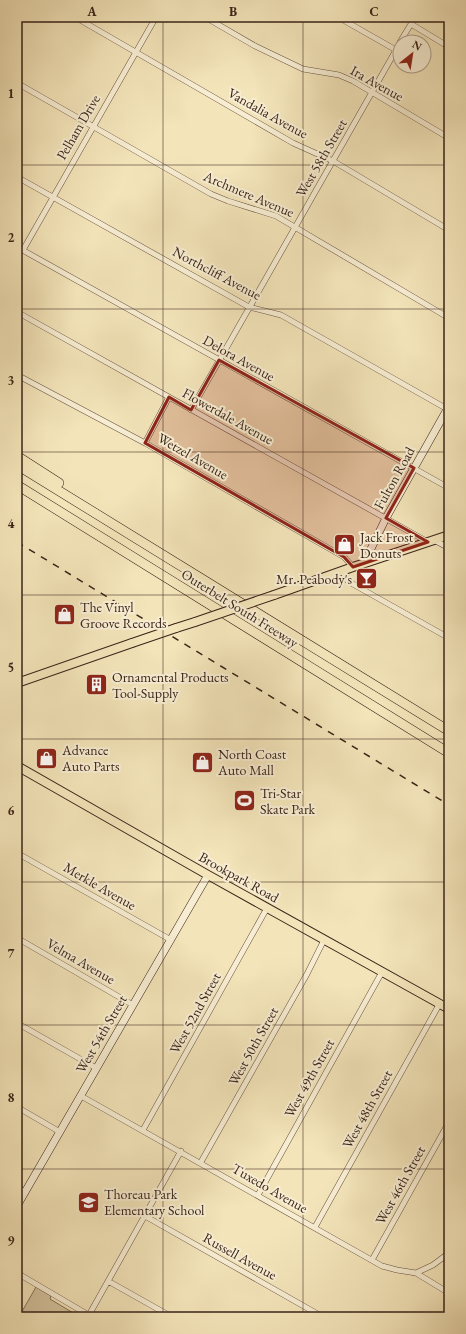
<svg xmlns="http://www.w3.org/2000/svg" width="466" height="1334" font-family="'EB Garamond',serif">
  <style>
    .green { fill: #d4c39e; stroke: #87735c }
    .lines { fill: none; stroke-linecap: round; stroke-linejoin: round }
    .street-casing { stroke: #685341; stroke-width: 6 }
    .secondary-casing { stroke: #3a2319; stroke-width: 8 }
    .primary-casing { stroke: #3a2319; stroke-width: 10 }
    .highway-casing { stroke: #3a2319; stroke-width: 10 }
    .street { stroke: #f7edd2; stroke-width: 5 }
    .secondary { stroke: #f7edd2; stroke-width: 7 }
    .primary { stroke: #f3e4b9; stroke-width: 8 }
    .highway { stroke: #f3e4b9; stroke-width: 9 }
    .rail { stroke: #3a2319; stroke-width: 1.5; stroke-dasharray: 7 7; stroke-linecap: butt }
    .primary-bridge-casing { stroke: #3a2319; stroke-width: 10; stroke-linecap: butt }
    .primary-bridge { stroke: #f3e4b9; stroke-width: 8 }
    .marked { fill: #8f2418; fill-opacity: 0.2; stroke: #8f2418; stroke-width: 3; stroke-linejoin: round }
    .grid { fill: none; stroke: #3a2319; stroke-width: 1; stroke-opacity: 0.55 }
    .labels { text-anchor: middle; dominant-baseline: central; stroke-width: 4; stroke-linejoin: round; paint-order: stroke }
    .street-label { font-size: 14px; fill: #3a2319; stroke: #f7edd2 }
    .poi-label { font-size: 14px; fill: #3a2319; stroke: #f7edd2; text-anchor: start }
    .neatline { fill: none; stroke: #3a2319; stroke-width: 1.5 }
    .grid-label { font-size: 13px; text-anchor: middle; font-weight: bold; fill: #3a2319 }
  </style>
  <rect width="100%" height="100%" fill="#f3e4b9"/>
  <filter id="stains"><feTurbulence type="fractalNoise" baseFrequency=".005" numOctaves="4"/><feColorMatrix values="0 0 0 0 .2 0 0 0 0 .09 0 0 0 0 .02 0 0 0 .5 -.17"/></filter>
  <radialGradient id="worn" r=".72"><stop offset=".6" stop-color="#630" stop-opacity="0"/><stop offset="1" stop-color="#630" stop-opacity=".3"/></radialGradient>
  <path class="green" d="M36 1287 51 1296 50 1299 80 1317H17V1314L20 1315Z"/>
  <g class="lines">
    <defs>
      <path id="street" d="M75 17 293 143 333 161 449 230
        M205 17 255 46 303 69 339 75 353 81 449 138
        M338 17 396 50
        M400 42 411 24 449 47
        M17 83 211 194 228 201 276 216 449 318
        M17 177 249 307 281 315 449 410
        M17 247 449 488
        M23 250 156 17
        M17 312 428 542
        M17 375 145 443 344 557 353 567
        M191 410 400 43
        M145 443 169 397
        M434 540 449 548
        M342 570 347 580 351 583 449 638
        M17 853 171 940
        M17 938 133 1005
        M17 1023 96 1068
        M81 1096 382 1266 397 1270 416 1273 449 1293
        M17 1107 60 1132
        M143 1130 267 908
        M201 1162 307 974 324 940
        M17 1188 25 1192
        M258 1195 382 972
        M145 1216 323 1317
        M315 1227 440 1003
        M372 1260 449 1122
        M17 1273 92 1317
        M416 1273 433 1265 449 1253
        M108 1281 172 1317
        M89 1315 181 1151"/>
      <path id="secondary" d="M364 563 386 518 449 406
        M17 1206 208 875"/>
      <path id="primary" d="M274 595 353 567 449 535
        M176 628 195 622
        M17 683 132 643
        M17 766 208 875 449 1009"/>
      <path id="highway" d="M17 456 59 483
        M17 465 449 731
        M17 485 449 753"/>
    </defs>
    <use href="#street" class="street-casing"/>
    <use href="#secondary" class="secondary-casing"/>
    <use href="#primary" class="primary-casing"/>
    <use href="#highway" class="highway-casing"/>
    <use href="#street" class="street"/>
    <use href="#secondary" class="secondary"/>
    <use href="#primary" class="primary"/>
    <use href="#highway" class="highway"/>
    <path class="rail" d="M17 542 449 805"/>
    <defs>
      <path id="primary-bridge" d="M195 622 274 595
        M132 643 176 628"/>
    </defs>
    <use href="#primary-bridge" class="primary-bridge-casing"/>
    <use href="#primary-bridge" class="primary-bridge"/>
  </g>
  <path class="marked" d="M219 360 414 468 386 518 428 542 353 567 344 557 145 443 169 397 191 410Z"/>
  <path class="grid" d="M163 17V1317M303 17V1317M17 165H449M17 309H449M17 452H449M17 595H449M17 739H449M17 882H449M17 1025H449M17 1169H449"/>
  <defs>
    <symbol id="shop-square" viewBox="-11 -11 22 22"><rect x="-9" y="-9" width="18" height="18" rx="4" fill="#8f2418" stroke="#f7edd2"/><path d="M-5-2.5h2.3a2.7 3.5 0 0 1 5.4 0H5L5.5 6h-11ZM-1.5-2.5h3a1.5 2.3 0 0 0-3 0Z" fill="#fff"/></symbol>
    <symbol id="bar-square" viewBox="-11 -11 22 22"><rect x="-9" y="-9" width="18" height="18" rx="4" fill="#8f2418" stroke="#f7edd2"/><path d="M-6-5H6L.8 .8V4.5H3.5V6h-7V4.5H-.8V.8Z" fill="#fff"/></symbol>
    <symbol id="building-square" viewBox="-11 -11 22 22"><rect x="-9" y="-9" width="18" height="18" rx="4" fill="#8f2418" stroke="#f7edd2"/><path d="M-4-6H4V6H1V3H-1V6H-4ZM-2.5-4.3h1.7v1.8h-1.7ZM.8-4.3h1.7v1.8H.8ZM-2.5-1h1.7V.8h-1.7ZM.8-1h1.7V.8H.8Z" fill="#fff"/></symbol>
    <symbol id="stadium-square" viewBox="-11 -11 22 22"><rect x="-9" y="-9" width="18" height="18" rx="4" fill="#8f2418" stroke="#f7edd2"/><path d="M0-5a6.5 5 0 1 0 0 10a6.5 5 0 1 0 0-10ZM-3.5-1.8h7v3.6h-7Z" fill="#fff"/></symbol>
    <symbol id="school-square" viewBox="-11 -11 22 22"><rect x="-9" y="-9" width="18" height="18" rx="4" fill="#8f2418" stroke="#f7edd2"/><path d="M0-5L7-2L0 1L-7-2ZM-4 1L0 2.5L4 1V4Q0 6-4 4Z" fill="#fff"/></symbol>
  </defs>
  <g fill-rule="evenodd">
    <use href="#shop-square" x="332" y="532" width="25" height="25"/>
    <use href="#bar-square" x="354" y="566" width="25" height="25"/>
    <use href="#shop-square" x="52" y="602" width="25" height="25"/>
    <use href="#building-square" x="84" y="672" width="25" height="25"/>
    <use href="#shop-square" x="34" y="746" width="25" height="25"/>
    <use href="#shop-square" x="190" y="750" width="25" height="25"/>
    <use href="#stadium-square" x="232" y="788" width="25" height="25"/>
    <use href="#school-square" x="76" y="1190" width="25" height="25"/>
  </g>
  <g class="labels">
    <g class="street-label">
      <text transform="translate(377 83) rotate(29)">Ira Avenue</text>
      <text transform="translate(268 113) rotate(29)">Vandalia Avenue</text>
      <text transform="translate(78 127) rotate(-60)">Pelham Drive</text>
      <text transform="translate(321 158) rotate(-60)">West 58th Street</text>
      <text transform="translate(249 194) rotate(23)">Archmere Avenue</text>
      <text transform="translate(217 273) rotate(28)">Northcliff Avenue</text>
      <text transform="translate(239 358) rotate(29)">Delora Avenue</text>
      <text transform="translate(228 416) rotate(29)">Flowerdale Avenue</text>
      <text transform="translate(193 456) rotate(30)">Wetzel Avenue</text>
      <text transform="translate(394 478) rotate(-61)">Fulton Road</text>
      <text transform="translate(240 608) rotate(32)">Outerbelt South Freeway</text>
      <text transform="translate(239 877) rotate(29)">Brookpark Road</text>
      <text transform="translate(100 886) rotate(30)">Merkle Avenue</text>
      <text transform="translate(81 961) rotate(30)">Velma Avenue</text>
      <text transform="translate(195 1013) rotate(-61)">West 52nd Street</text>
      <text transform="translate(101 1034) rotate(-60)">West 54th Street</text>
      <text transform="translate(253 1046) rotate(-61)">West 50th Street</text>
      <text transform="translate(309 1078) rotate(-61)">West 49th Street</text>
      <text transform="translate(367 1109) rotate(-61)">West 48th Street</text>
      <text transform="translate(400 1185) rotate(-61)">West 46th Street</text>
      <text transform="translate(270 1188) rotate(30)">Tuxedo Avenue</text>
      <text transform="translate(240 1256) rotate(29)">Russell Avenue</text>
    </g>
    <g class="poi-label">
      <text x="360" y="537">Jack Frost<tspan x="360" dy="16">Donuts</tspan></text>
      <text x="352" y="579" text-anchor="end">Mr. Peabody's</text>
      <text x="80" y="607">The Vinyl<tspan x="80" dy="16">Groove Records</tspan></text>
      <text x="112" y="677">Ornamental Products<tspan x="112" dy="16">Tool-Supply</tspan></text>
      <text x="62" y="750">Advance<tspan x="62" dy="16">Auto Parts</tspan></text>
      <text x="218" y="754">North Coast<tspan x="218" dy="16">Auto Mall</tspan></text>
      <text x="260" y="793">Tri-Star<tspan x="260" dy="16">Skate Park</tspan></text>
      <text x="104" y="1194">Thoreau Park<tspan x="104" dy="16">Elementary School</tspan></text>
    </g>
  </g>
  <rect width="466" height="1334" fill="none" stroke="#f3e4b9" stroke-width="44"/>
  <g transform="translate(412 54) rotate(30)"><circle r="19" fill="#f7edd2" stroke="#ab9c88"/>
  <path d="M0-3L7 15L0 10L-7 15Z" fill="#8f2418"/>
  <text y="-6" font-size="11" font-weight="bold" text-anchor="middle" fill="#3a2319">N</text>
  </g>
  <rect x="22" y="22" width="422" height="1290" class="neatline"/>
  <g class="grid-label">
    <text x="92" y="16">A</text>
    <text x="233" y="16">B</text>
    <text x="374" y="16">C</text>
    <text x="11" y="98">1</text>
    <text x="11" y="242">2</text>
    <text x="11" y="385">3</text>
    <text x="11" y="528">4</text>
    <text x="11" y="672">5</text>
    <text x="11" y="815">6</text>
    <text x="11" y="958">7</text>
    <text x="11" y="1102">8</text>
    <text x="11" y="1245">9</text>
  </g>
  <rect width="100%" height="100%" filter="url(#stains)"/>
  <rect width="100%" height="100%" fill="url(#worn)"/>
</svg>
